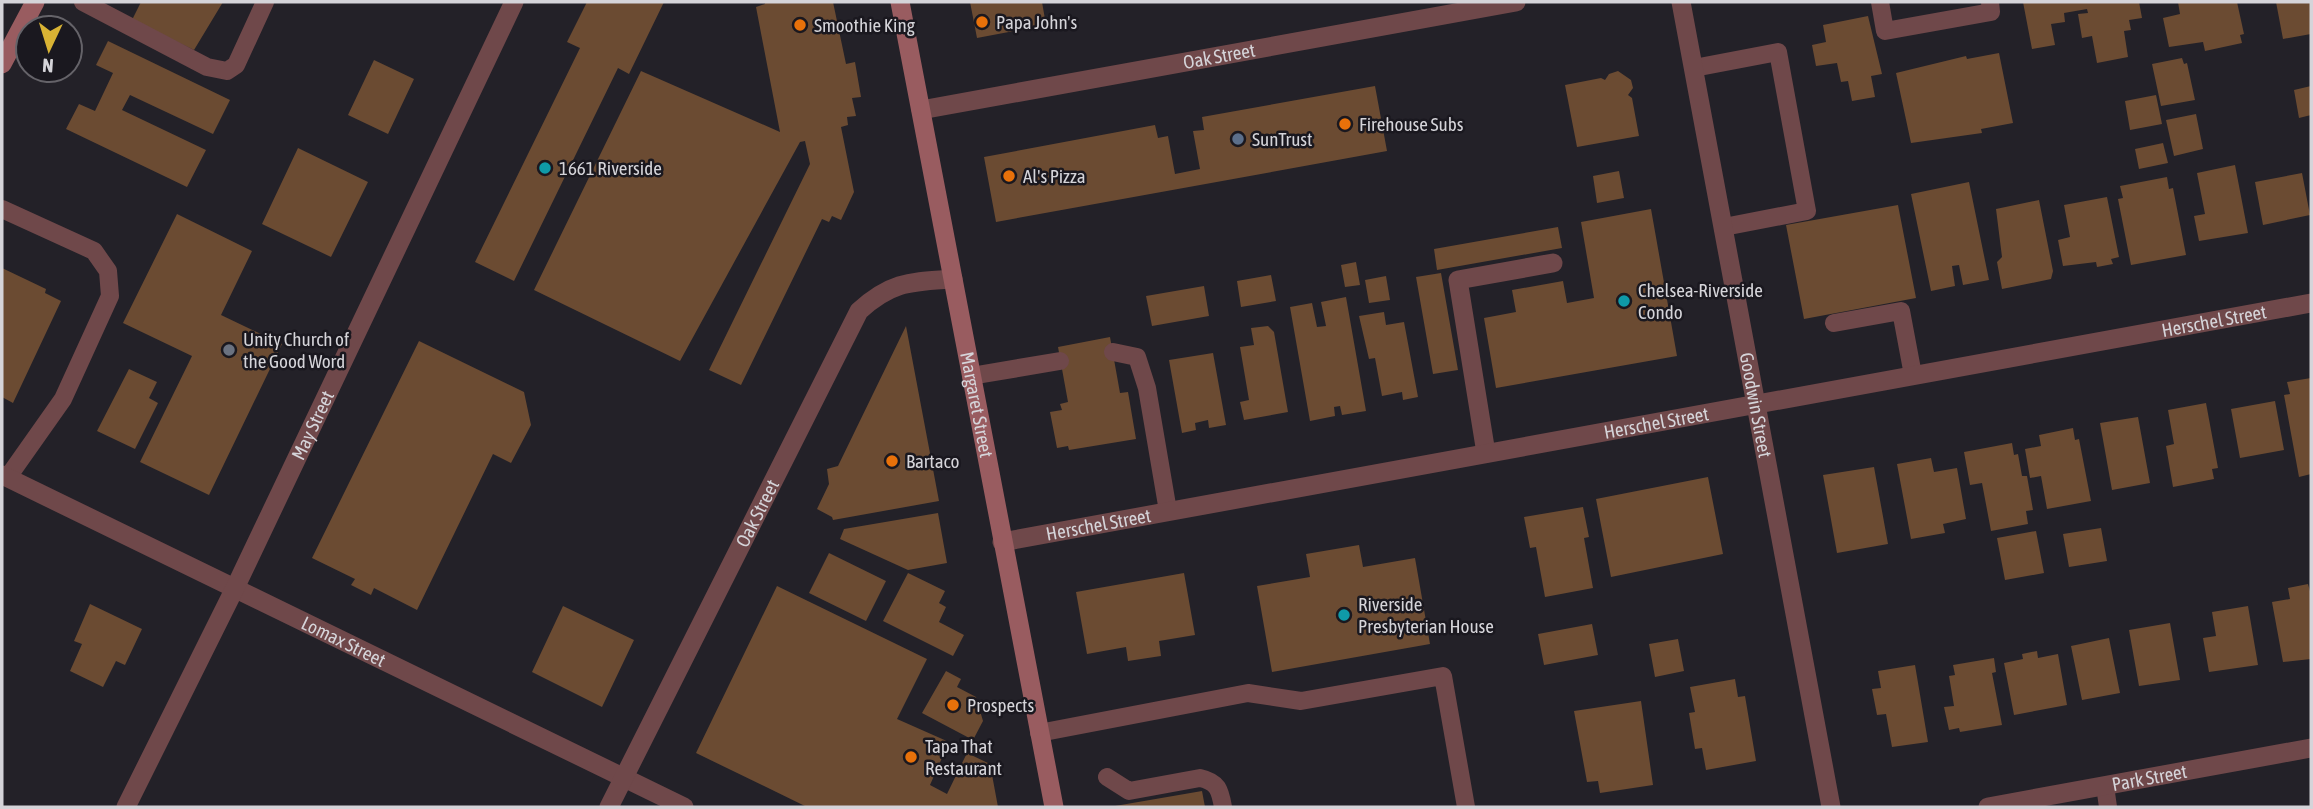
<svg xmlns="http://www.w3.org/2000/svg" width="2313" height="809" font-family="'Asap Condensed',sans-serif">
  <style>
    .building { fill: #6b4b32 }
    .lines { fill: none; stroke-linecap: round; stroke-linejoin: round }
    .service { stroke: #6f484a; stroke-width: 18 }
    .minor { stroke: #6f484a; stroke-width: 19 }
    .tertiary { stroke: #6f484a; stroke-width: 19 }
    .secondary { stroke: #995c60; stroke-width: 19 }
    .food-dot { fill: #e8710a; stroke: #1a181f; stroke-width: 2.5 }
    .service-dot { fill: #5c6f8a; stroke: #1a181f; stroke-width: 2.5 }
    .culture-dot { fill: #0f9aa8; stroke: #1a181f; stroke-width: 2.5 }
    .worship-dot { fill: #6b7280; stroke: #1a181f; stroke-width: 2.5 }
    .labels { text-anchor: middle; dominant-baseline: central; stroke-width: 5; stroke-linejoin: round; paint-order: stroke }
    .poi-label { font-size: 19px; fill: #d5d4d9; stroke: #1a181f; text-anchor: start }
    .street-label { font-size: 19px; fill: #d5d4d9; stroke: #1a181f }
  </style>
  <rect width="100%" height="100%" fill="#232128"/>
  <path class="building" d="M141 2H223L194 50 132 20Z
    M587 2H664L629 74 618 68 514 281 475 262 580 48 567 42Z
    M765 2H833L846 64 855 62 861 97 852 98 856 116 847 117 848 125 841 127 854 192 841 220 832 216 829 222 822 219 741 385 709 370 810 164 805 141 800 142 680 361 534 290 641 71 780 132 756 7 765 4Z
    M970 2H1042L1046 25 977 38Z
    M2023 2H2139L2142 18 2129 20 2131 30 2124 31 2128 57 2097 63 2092 36 2082 38 2078 14 2088 13 2087 9 2064 13 2065 22 2051 24 2055 45 2032 49Z
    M2178 2H2237L2244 34 2240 35 2242 43 2205 51 2203 42 2169 47 2163 18 2180 14Z
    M2276 2H2311V34L2283 39Z
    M1868 16 1882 74 1871 76 1875 97 1852 101 1848 81 1841 82 1837 63 1816 66 1812 45 1826 42 1823 25Z
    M108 41 230 100 213 134 130 95 122 110 206 150 187 187 66 129 79 104 95 111 113 73 96 65Z
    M1999 53 2013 123 1981 129 1982 133 1911 143 1896 73 1966 56 1967 59Z
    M2182 58 2184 64 2187 63 2195 100 2161 106 2152 64Z
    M374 60 414 79 388 134 348 115Z
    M1618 71 1631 80 1633 88 1628 95 1632 98 1639 136 1577 147 1565 85 1601 78 1605 80 1609 74Z
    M1375 86 1387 151 996 222 984 157 1155 125 1158 138 1168 136 1175 174 1200 169 1193 131 1204 130 1202 117Z
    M2311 86V115L2299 118 2294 90Z
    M2156 95 2162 124 2130 130 2125 101Z
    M2196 114 2203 149 2174 156 2166 120Z
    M2163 143 2168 163 2139 169 2135 149Z
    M298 148 368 182 331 257 262 224Z
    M2235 165 2248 233 2199 241 2194 216 2205 214 2197 173Z
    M1619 171 1624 198 1597 203 1593 176Z
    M2302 173 2310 215 2263 225 2255 182Z
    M2167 177 2169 189 2173 188 2186 255 2131 265 2118 199 2123 198 2120 186Z
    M1969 182 1989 280 1963 285 1959 265 1952 266 1955 286 1931 291 1911 194Z
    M2107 197 2119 257 2111 259 2113 264 2097 267 2096 262 2063 266 2058 240 2070 237 2064 205Z
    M2039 200 2053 271 2051 279 2002 289 1997 262 2002 257 1996 209Z
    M1898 205 1916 298 1804 319 1786 225Z
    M1651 209 1677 356 1496 388 1484 318 1516 312 1512 290 1563 281 1567 303 1594 298 1581 222Z
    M177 214 252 251 221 315 282 344 209 495 140 462 192 356 123 323Z
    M1558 227 1562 248 1437 270 1434 249Z
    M1356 262 1360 285 1345 287 1341 265Z
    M2 268 46 289 45 293 61 301 13 403 2 397Z
    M1441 273 1458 370 1433 374 1416 277Z
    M1271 275 1276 301 1241 307 1237 281Z
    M1386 276 1390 300 1369 303 1365 280Z
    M1204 286 1209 316 1152 326 1146 296Z
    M1346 297 1366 411 1342 415 1340 406 1334 407 1335 416 1310 421 1290 307 1312 303 1317 327 1326 326 1321 302Z
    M1384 312 1386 325 1404 322 1418 397 1403 400 1402 392 1382 396 1375 358 1369 359 1359 316Z
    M906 326 939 501 833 520 832 517 817 509 829 484 827 469 838 466Z
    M1268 326 1274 332 1288 412 1244 420 1240 402 1249 400 1240 347 1254 345 1251 328Z
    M1110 337 1120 393 1128 392 1136 439 1069 450 1068 446 1057 448 1050 412 1062 410 1060 404 1068 402 1058 347Z
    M419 341 524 392 531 425 511 463 493 454 417 610 374 588 371 595 351 585 355 579 312 558Z
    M1213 353 1226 425 1209 428 1208 420 1195 423 1196 430 1182 433 1169 360Z
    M129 369 157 382 149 398 158 403 135 449 97 431Z
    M2311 378V474L2299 477 2284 395 2290 394 2287 382Z
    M2275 401 2284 450 2240 458 2231 409Z
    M2206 403 2218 468 2212 469 2214 479 2173 487 2166 446 2174 444 2168 410Z
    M2138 417 2150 483 2112 490 2100 423Z
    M2073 428 2075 440 2079 439 2091 501 2047 509 2041 476 2030 478 2025 449 2041 446 2039 435Z
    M2012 443 2014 455 2018 454 2022 476H2027L2033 510 2026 511 2028 524 1991 531 1982 483 1970 485 1964 452Z
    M1931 458 1934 472 1957 468 1966 519 1943 524 1945 533 1911 539 1897 464Z
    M1874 467 1888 544 1837 553 1823 475Z
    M1708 477 1723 554 1611 577 1596 499Z
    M1583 507 1589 537 1584 538 1593 588 1545 597 1536 547 1530 548 1524 517Z
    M938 513 947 563 908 570 840 539 844 529Z
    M2101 528 2107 561 2069 567 2063 534Z
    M2036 531 2044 573 2005 580 1997 538Z
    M1359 545 1363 567 1415 558 1430 644 1272 672 1257 586 1310 577 1306 554Z
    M829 553 886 581 866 621 809 593Z
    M908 573 945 591 939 603 946 607 939 622 964 635 953 656 883 621Z
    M1184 573 1195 635 1159 641 1161 656 1128 661 1126 647 1087 654 1076 592Z
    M2308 584 2311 595V659L2283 662 2272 602 2290 599 2288 588Z
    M777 586 927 659 897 719 949 742 930 785 947 794 967 753 990 764 998 807H807L696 753Z
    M90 604 142 629 125 665 116 661 103 687 70 671 82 644 74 641Z
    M563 606 634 640 602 707 532 672Z
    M2248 606 2258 665 2209 672 2203 638 2216 636 2212 612Z
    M2170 623 2180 680 2139 686 2129 630Z
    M1592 624 1598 655 1544 665 1538 634Z
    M2109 638 2120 693 2082 700 2071 646Z
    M1678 639 1684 671 1655 677 1649 644Z
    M2037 651 2038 658 2058 654 2067 705 2014 715 2004 663 2023 659 2022 654Z
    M1994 658 1996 672 1992 673 2002 725 1960 732 1959 728 1949 730 1944 707 1954 706 1949 676 1955 675 1953 665Z
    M1915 665 1928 742 1892 747 1886 714 1877 715 1872 689 1881 688 1878 671Z
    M946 671 961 679 957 687 976 697 983 721 973 740 922 713Z
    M1735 679 1738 697 1745 696 1756 761 1706 770 1702 748 1695 749 1689 713 1695 712 1690 687Z
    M1641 701 1653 785 1600 793 1598 781 1587 782 1574 711Z
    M1202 791 1205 807H1115V806Z"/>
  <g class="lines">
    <path class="service" d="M83 2 207 67 227 71 236 65 265 2
      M1880 2 1885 31 1991 12 1990 2
      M1694 68 1778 52 1807 211 1724 227
      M2 209 94 251 108 271 110 296 63 399 8 477
      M1834 323 1901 311 1913 375
      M1113 352 1137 357 1147 388 1168 511
      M971 376 1060 361
      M1039 733 1248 693 1301 701 1443 676 1466 807
      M1107 777 1129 791 1200 778C1218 782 1220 790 1223 807
      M2105 786 2108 807"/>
    <g class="minor">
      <path id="s1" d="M1681 2 1831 807"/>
      <path id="s2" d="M921 110 1516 2"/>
      <path d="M1486 453 1458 280 1553 263"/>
      <path id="s3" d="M2 475 684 807"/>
      <path id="s4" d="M1002 542 2311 303"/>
      <path id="s5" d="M126 807 235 588 514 2"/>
      <path id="s6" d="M609 807 859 311C892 281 911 282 953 279"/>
    </g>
    <path class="tertiary" id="s7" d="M1988 807 2311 748"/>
    <g class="secondary">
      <path id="s8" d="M900 2 1054 807"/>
      <path d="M2 64 35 2"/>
    </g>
  </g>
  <g class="food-dot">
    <circle cx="982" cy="22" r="7"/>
    <circle cx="800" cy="25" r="7"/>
    <circle cx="1345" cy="124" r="7"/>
    <circle cx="1009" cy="176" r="7"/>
    <circle cx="892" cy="461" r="7"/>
    <circle cx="953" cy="705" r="7"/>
    <circle cx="911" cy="757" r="7"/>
  </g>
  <circle class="service-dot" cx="1238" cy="139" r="7"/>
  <g class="culture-dot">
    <circle cx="545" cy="168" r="7"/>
    <circle cx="1624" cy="301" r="7"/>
    <circle cx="1344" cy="615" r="7"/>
  </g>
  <circle class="worship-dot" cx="229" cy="350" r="7"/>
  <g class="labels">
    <g class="poi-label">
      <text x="996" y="22">Papa John's</text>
      <text x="814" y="25">Smoothie King</text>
      <text x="1359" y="124">Firehouse Subs</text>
      <text x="1252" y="139">SunTrust</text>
      <text x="559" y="168">1661 Riverside</text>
      <text x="1023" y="176">Al's Pizza</text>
      <text x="1638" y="290">Chelsea-Riverside<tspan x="1638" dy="22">Condo</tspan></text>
      <text x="243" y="339">Unity Church of<tspan x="243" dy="22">the Good Word</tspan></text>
      <text x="906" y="461">Bartaco</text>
      <text x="1358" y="604">Riverside<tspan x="1358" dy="22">Presbyterian House</tspan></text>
      <text x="967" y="705">Prospects</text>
      <text x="925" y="746">Tapa That<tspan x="925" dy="22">Restaurant</tspan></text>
    </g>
    <g class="street-label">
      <text stroke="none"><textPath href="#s2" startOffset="303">Oak Street</textPath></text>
      <text stroke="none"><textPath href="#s4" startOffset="1232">Herschel Street</textPath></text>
      <text stroke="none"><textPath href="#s1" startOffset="410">Goodwin Street</textPath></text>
      <text stroke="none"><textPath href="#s8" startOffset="410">Margaret Street</textPath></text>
      <text stroke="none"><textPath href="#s4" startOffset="665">Herschel Street</textPath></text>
      <text stroke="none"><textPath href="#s5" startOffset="425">May Street</textPath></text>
      <text stroke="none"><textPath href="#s6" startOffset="329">Oak Street</textPath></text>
      <text stroke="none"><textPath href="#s4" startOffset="98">Herschel Street</textPath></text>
      <text stroke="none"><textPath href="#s3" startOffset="380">Lomax Street</textPath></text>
      <text stroke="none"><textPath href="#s7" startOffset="164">Park Street</textPath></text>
    </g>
  </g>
  <rect width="2313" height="809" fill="none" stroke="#d5d4d9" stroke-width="7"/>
  <g transform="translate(49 49) rotate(184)"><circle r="33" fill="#1a181f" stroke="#656369" stroke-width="2"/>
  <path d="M0-5L12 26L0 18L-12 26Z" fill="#d9b334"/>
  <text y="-10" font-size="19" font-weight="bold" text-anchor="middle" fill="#d5d4d9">N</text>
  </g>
</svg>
